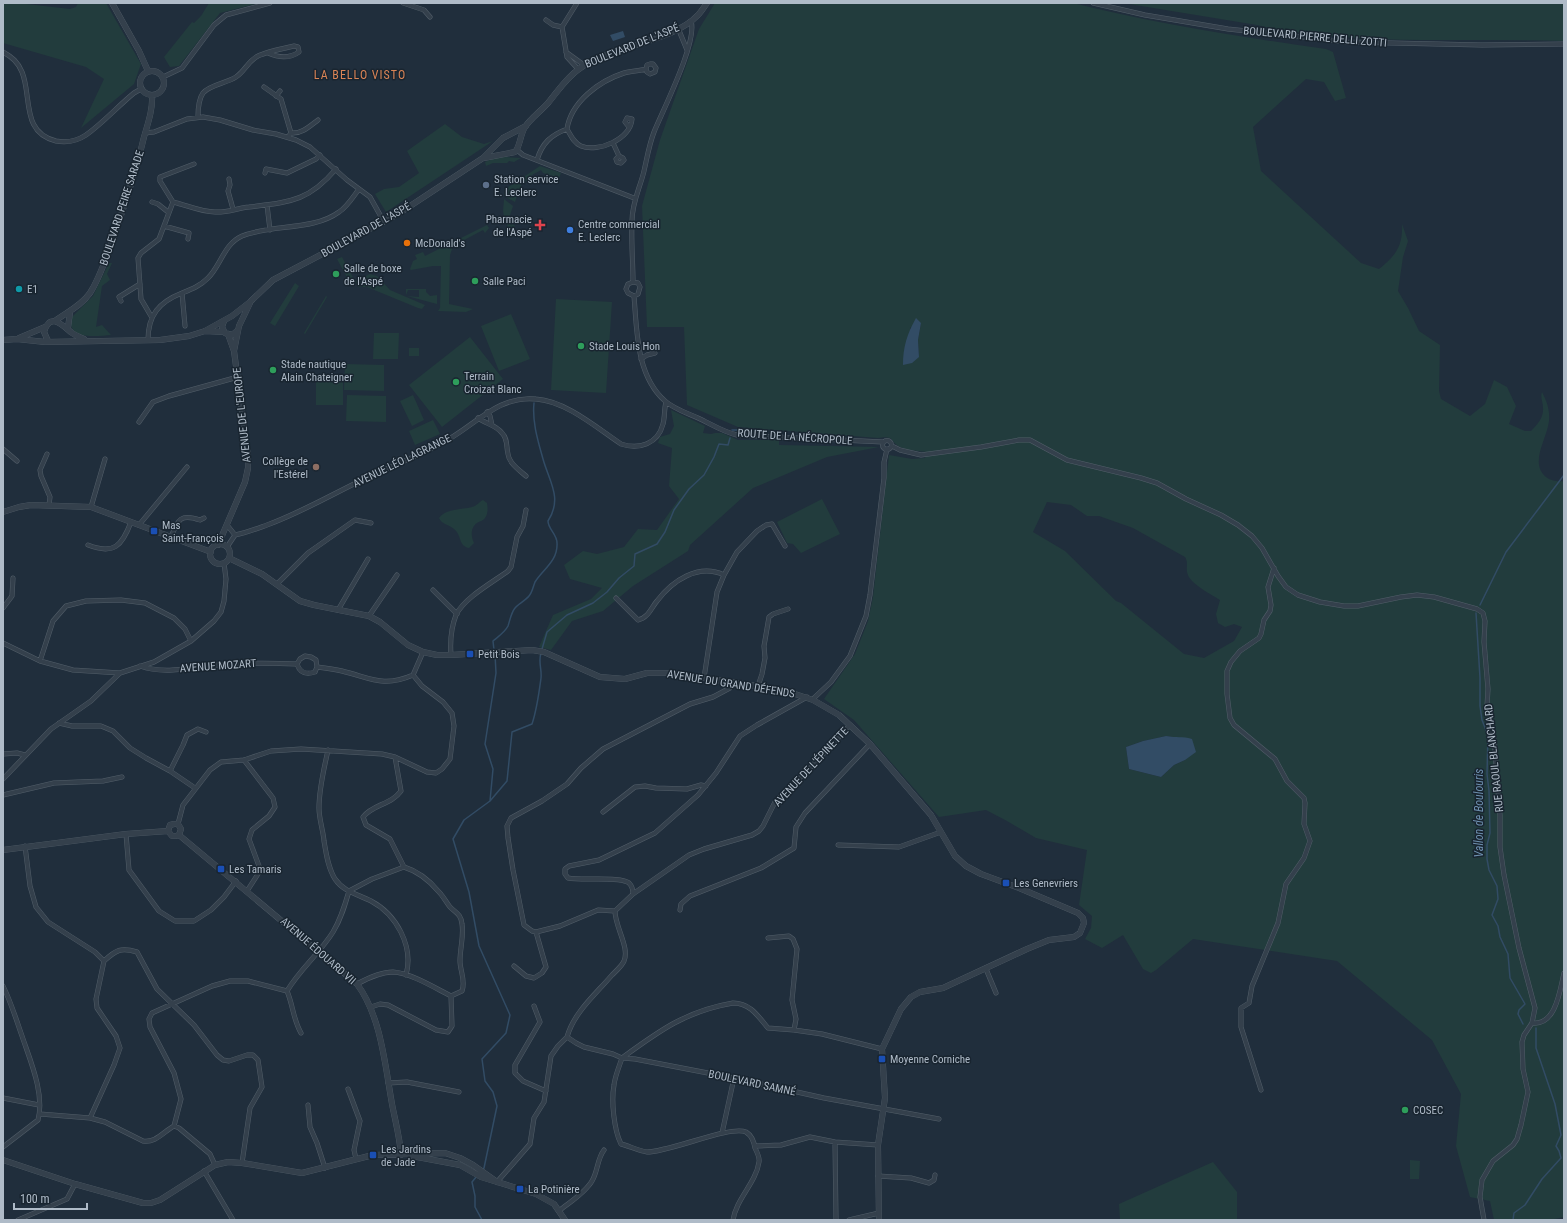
<svg xmlns="http://www.w3.org/2000/svg" width="1567" height="1223" font-family="'Roboto Condensed',sans-serif">
  <style>
    .green { fill: #223c3d; fill-rule: evenodd }
    .water { fill: #324c65 }
    .lines { fill: none; stroke-linecap: round; stroke-linejoin: round }
    .stream { stroke: #324c65; stroke-width: 1.5 }
    .minor-casing { stroke: #525e69; stroke-width: 5 }
    .tertiary-casing { stroke: #525e69; stroke-width: 6 }
    .minor { stroke: #34404c; stroke-width: 4 }
    .tertiary { stroke: #34404c; stroke-width: 5.5 }
    .service-dot { fill: #5c6f8a; stroke: #192530; stroke-width: 1.5 }
    .health-dot { fill: #e0444e; stroke: #192530; stroke-width: 1.5 }
    .shop-dot { fill: #3f7fe0; stroke: #192530; stroke-width: 1.5 }
    .food-dot { fill: #e8710a; stroke: #192530; stroke-width: 1.5 }
    .leisure-dot { fill: #2e9e5b; stroke: #192530; stroke-width: 1.5 }
    .culture-dot { fill: #0f9aa8; stroke: #192530; stroke-width: 1.5 }
    .education-dot { fill: #8d6e63; stroke: #192530; stroke-width: 1.5 }
    .transit-dot { fill: #1a4fb4; stroke: #192530; stroke-width: 1.5 }
    .labels { text-anchor: middle; dominant-baseline: central; stroke-width: 3; stroke-linejoin: round; paint-order: stroke }
    .street-label { font-size: 11px; fill: #afbbc8; stroke: #192530 }
    .poi-label { font-size: 11px; fill: #afbbc8; stroke: #192530; text-anchor: start }
    .neighbourhood-label { font-size: 12px; letter-spacing: 1px; fill: #db8456; stroke: #192530 }
    .water-label { font-size: 12px; font-style: italic; fill: #6d8fae; stroke: #192530 }
  </style>
  <rect width="100%" height="100%" fill="#202e3c"/>
  <path class="green" d="M3 3H18L70 9 76 7 78 3H106L141 64 134 84 81 128 104 79 86 67 3 43Z
    M209 3H259L220 13 179 66 170 67 164 57 192 22 194 23 201 16Z
    M715 3H1073C1157 24 1241 37 1326 49L1333 52 1346 98 1335 101 1324 82 1306 79 1253 127 1261 171 1361 263 1379 269C1395 256 1403 247 1402 224L1408 241 1403 257 1398 291 1408 308 1419 331 1440 345 1439 391 1441 399 1470 416 1485 404 1494 380 1507 387 1516 406 1509 424 1525 431H1531C1537 425 1544 417 1543 408 1543 401 1540 398 1542 392 1547 402 1550 410 1549 421 1547 439 1529 463 1546 477 1551 481 1558 482 1564 481V1217L1550 1220H1494L1490 1201 1470 1197 1456 1146 1461 1094 1432 1040 1337 961 1193 939 1156 970 1151 973 1143 969 1123 935 1102 948 1085 939 1091 928 1092 916 1079 905 1087 850 1036 838 1007 821 986 810 939 817 854 720 824 699 855 654 868 621 873 597 889 455 912 459 925 458 926 452C918 451 907 450 900 447 889 441 895 435 878 438L738 427 687 405 684 327H647L642 206 660 140 699 29ZM921 323 918 340 919 357 910 328ZM1047 502 1071 505 1087 516H1099L1133 528 1185 557C1189 563 1185 568 1188 575 1191 584 1212 595 1220 600L1216 614 1218 623 1225 627 1234 624 1242 627 1234 641 1204 658 1184 654 1121 603 1116 601 1065 551 1033 532ZM1166 736 1178 738 1185 760 1174 765 1161 777 1129 769 1126 747 1143 741Z
    M1123 3H1564V41C1524 40 1485 40 1445 40 1382 40 1318 39 1257 25Z
    M445 124 462 137 484 144 493 141 386 212 375 194 384 189 399 187 419 173 407 151Z
    M504 157 521 158 514 162 509 161 507 163H493L486 166 485 162 495 158Z
    M540 166 561 173 559 178 543 173 541 170 532 175 525 183H522L515 202 504 196 505 192 507 188Z
    M504 199 513 206 509 218 515 226 512 235 509 232 507 224 505 223 503 211Z
    M487 225 489 228 485 233 483 230 453 246 450 255 449 304 473 309 466 312 438 311 440 308 441 266H433L411 270 410 269 413 261 417 259 415 255 423 252 425 256Z
    M342 257 355 281 370 274 377 276 390 290 425 305 422 309 418 308 367 287H358L355 281 350 283 337 259Z
    M109 263H112L107 274 110 280 102 286 96 327 102 325 111 335C98 336 65 341 72 317L93 296Z
    M295 283 299 286 275 326 270 323Z
    M406 289H426V292L430 296 437 295V304L407 296 419 297V290H408L406 295Z
    M326 296 327 297 305 334 304 333Z
    M556 299 612 302 606 393 551 390Z
    M511 314 530 359 499 371 481 326Z
    M374 333H399L398 359H373Z
    M470 337 503 379 442 427 409 385Z
    M409 348H419V356H409Z
    M345 364 384 365V391L344 390Z
    M316 378H343V405H316Z
    M347 395 386 396V422L346 421Z
    M413 395 424 420 412 426 400 401Z
    M671 410 705 426 703 433 711 434 715 433H722L738 440H779V445L879 447 827 457 753 488 690 545 688 551 633 586 603 611 572 621 551 650 539 647 553 615 591 599 602 588 570 579 564 565 583 551 597 554 624 547 638 529 657 530 679 499 669 486 672 448 658 443 660 437 670 434 674 426Z
    M433 420 440 434 415 445 409 431Z
    M822 499 840 534 801 553 793 544 787 543 777 522Z
    M483 500 487 503C488 508 488 514 485 518 483 521 480 521 477 523 470 528 471 537 474 543L469 548C458 546 462 535 454 529 449 524 442 525 439 518 446 508 462 510 472 507 477 506 479 502 483 500Z
    M1410 1160 1420 1161 1419 1179H1410Z
    M1213 1162 1237 1192V1220H1120L1119 1204Z"/>
  <path class="water" d="M623 31 625 37 613 41 610 35Z
    M916 318 921 323 918 340 919 357 912 363 903 365C903 347 907 334 916 318Z
    M1166 736C1177 738 1182 736 1192 739L1196 752 1185 760 1174 765 1161 777 1129 769 1126 747 1143 741Z"/>
  <g class="lines">
    <path class="stream" d="M732 430H745
      M1480 605 1506 552 1564 475
      M1476 613 1480 678V706L1482 720 1488 735 1487 774 1489 791 1490 833 1487 845V859L1489 870 1497 886 1498 899 1492 915 1498 926 1500 937 1508 954 1510 978 1525 1004 1519 1010 1518 1014 1523 1024
      M542 649 547 632 567 615 593 603 607 592 619 578 634 566 635 554 657 544 665 532 674 510 689 489 704 475 714 457 719 444 728 445 730 438
      M494 650 493 641C499 636 505 632 508 626 510 620 511 613 515 608 518 604 525 601 529 596 532 593 533 587 535 582 543 569 558 561 557 543 557 534 548 529 548 521 563 498 549 481 543 459 538 441 532 422 534 403
      M490 801 507 781 512 732 532 724C537 709 539 693 541 678 542 669 538 662 541 653
      M482 1170 484 1168 497 1106 493 1092 485 1081 482 1059 506 1033 510 1015 479 946 469 892 453 839 464 820 490 801 493 769 485 744 496 673 495 654
      M477 1176 472 1182 475 1196V1207L482 1220
      M1513 1220 1514 1213 1525 1205 1542 1179 1561 1158 1559 1151 1556 1146 1561 1135 1555 1104 1536 1048V1028"/>
    <defs>
      <path id="minor" d="M403 3 424 10 430 17
        M577 3 562 27 567 57 578 69
        M1093 3 1145 15 1228 29 1347 42 1482 45 1564 44
        M546 20 553 25 562 27
        M678 28 687 50
        M3 52C12 57 18 62 22 72 32 96 21 133 56 141 67 143 77 141 86 135 103 123 118 106 134 93L141 89
        M566 52 584 65
        M163 77 182 68 214 25 226 15 270 3
        M264 87 281 99 291 133 288 137
        M276 96 280 91
        M198 117C198 110 198 100 203 93 209 85 227 83 236 77 245 71 248 61 258 56 266 52 285 48 294 46L298 47 299 52C289 59 279 58 268 53
        M629 127 625 122 627 118 632 119C631 139 598 153 581 146 574 143 571 136 567 129 571 102 599 81 624 73 631 71 639 71 646 69L647 65 650 64H653L656 68 655 72 650 74 647 72 646 69
        M145 133 154 132 187 119 203 117 220 120 253 130 276 134 296 140 310 147 347 180 370 197 384 222
        M291 133C302 134 310 126 318 120
        M613 143 619 156 616 159 617 162 621 163 624 160 623 158 619 156
        M517 150 523 155 634 198
        M537 160C542 143 551 135 567 129
        M265 173 266 169 287 173 316 159 320 155
        M229 179 230 185 228 191 233 209
        M152 202 158 204 168 212
        M173 202C186 205 201 212 215 212 226 213 238 208 249 207 289 202 308 202 336 169
        M267 205 270 230
        M164 226 189 233 188 239
        M633 282C633 262 631 241 632 221 632 202 640 188 644 171 647 158 649 145 654 132 663 110 698 41 691 21
        M633 282 628 284 626 289 628 293 634 296
        M633 282 638 283 640 287 638 294 634 296
        M182 293 185 326
        M634 296C637 331 636 375 665 401 674 409 687 413 698 418 711 424 723 432 737 435L883 442
        M121 301 119 297 140 284
        M151 316 141 299 138 258 141 253 159 239 173 202 160 181V177L194 164
        M148 340C148 315 159 302 182 293 192 289 200 286 208 278 221 265 224 244 242 236 272 224 313 231 339 212 347 207 353 197 359 189
        M641 359 647 355 655 353
        M487 412 490 416 492 425
        M478 418C486 424 496 425 502 433 508 439 506 446 508 454 509 463 519 470 526 476
        M139 422 153 402 169 396 238 377
        M882.5 445a4.5 4.5 0 1 1 9 0a4.5 4.5 0 1 1-9 0Z
        M892 446 900 450 921 455 981 447 1019 440H1030L1067 460 1141 478 1157 483 1186 499 1221 515 1238 525 1252 536 1262 548 1278 576 1286 587 1298 595 1320 602 1344 606H1358L1401 597 1417 595 1434 597 1477 609 1483 613 1485 621 1484 642 1488 689 1487 706 1494 740 1500 815V847L1504 875 1519 948 1535 1008 1532 1023 1524 1035 1522 1042 1523 1069 1528 1092 1521 1125 1517 1139 1513 1145 1493 1161 1482 1180 1480 1197 1484 1220
        M3 449 17 461
        M47 454 40 470 41 476 50 497 49 505
        M91 507 105 459
        M139 525 187 467
        M227 525 235 535
        M171 537C178 520 180 513 200 520L204 518
        M88 545C114 555 122 546 131 522
        M227 547 235 535C246 533 256 529 267 525 300 513 331 495 362 480 389 467 416 457 442 443 474 427 497 395 536 399 566 401 597 428 621 444 639 450 658 444 663 424 665 417 664 409 666 402
        M277 584 308 553 355 520 371 523
        M433 590 457 614
        M616 598 638 620C648 618 651 608 657 601 672 581 698 563 724 575
        M3 608 12 596 13 578
        M338 610 368 559
        M369 616 397 575
        M3 643 40 661 73 670 120 673
        M451 655C450 642 451 628 456 615 464 598 493 582 508 571L511 567 517 537 523 526 526 510
        M305 656 311 657 316 660 317 667 315 672C306 675 300 673 297 664L300 659Z
        M40 661 53 621 66 606 86 601 121 600 145 603 174 618 185 629 191 641
        M140 666C168 676 200 665 229 664 251 663 274 663 297 664
        M317 667C326 668 334 669 342 671 371 678 383 688 413 675
        M413 675 423 652
        M704 678 717 592 724 575 737 552 757 531 766 525 772 524 785 546
        M758 686 762 674 765 658 764 646 769 617 773 614 788 609
        M807 697 757 725 740 736 716 773 698 795 655 833 599 860 569 866 565 869V874L568 878C582 881 621 876 629 883 632 886 633 890 633 894L615 911C615 927 630 948 624 961 622 966 616 971 612 975 596 994 574 1012 567 1037L576 1043 584 1047 613 1054 622 1058 635 1059 734 1078 824 1098 939 1119
        M813 700 815 697 831 682 850 656 866 616 870 595 884 478V462L887 449
        M59 723 72 726H101L113 731 130 748 146 758 170 771 195 788
        M328 750C324 769 319 788 319 808 319 819 323 830 324 841 326 853 328 868 335 879 344 892 357 894 371 901 396 914 414 946 406 975
        M3 754 17 753 25 755
        M395 757 401 791C391 805 373 804 363 817L366 825 390 839 404 867
        M244 760 273 798 275 807 269 816 252 830 249 839 259 866 258 874 247 891
        M170 771 183 745 187 735 198 729 206 732
        M3 779 51 729 91 701 120 673 154 662 191 641 214 621 221 612 224 601 226 579 224 563
        M3 795 54 783 103 781 122 777
        M603 812 635 787 645 786 656 788 687 789 701 785 706 786
        M178 824 183 805 210 770 221 762 244 760 271 751 301 749 382 754 395 757 427 772 436 773 442 769 450 759 454 726 452 713 443 702 422 686 413 675
        M126 834 129 870 159 911 175 921H194L211 910 224 897 236 881
        M838 845 899 847 941 832
        M25 846 30 886 36 907 48 922 95 952 104 961 96 999 97 1008 116 1036 120 1048 114 1065 90 1118
        M633 894 689 855 704 849 752 835 759 831 763 826 775 802 810 768 850 725
        M680 910 681 904 690 896 761 868 794 848 796 827 805 813 870 744
        M615 911 598 910 560 926 536 932 532 931 524 925 513 870 508 838 507 826 511 818 542 801 567 784 581 768 603 749 690 704 713 697 730 688 733 682
        M768 938 789 936 793 939 797 949 792 1000 796 1019 794 1030
        M104 961C116 950 121 947 137 952L157 989 194 1025 217 1055 223 1060 229 1061 247 1055H253L258 1060 262 1087 250 1108 242 1163
        M514 966 526 976 534 978 542 973 546 967 536 932
        M986 969 996 993
        M357 984C368 978 380 972 393 972 411 973 435 988 451 996
        M3 986C11 1002 16 1019 22 1036 30 1060 45 1094 38 1120L3 1147
        M287 991C293 1005 293 1019 301 1033
        M534 1006 540 1022 515 1065V1073L523 1081 546 1091
        M371 1007 380 1004 388 1005 436 1030 448 1032 452 1026 451 996 462 991C466 981 460 971 460 961 460 948 464 936 462 924 461 914 456 913 450 907 446 902 443 896 439 892 430 881 417 871 404 867
        M1532 1023C1556 1026 1560 990 1564 973
        M622 1058C619 1067 615 1076 614 1085 611 1101 614 1130 621 1144 629 1146 639 1151 647 1152 670 1152 730 1125 746 1132 751 1135 754 1142 755 1148 757 1152 760 1158 759 1162 756 1183 736 1199 733 1220
        M622 1058C659 1031 686 1011 733 1003 750 1003 758 1016 768 1028L794 1030 822 1034 882 1049
        M388 1083 407 1082 459 1092
        M348 1089 360 1121 354 1150 356 1159
        M1261 1090 1241 1027V1008L1249 1003 1252 986 1278 923 1286 884 1304 858 1310 841 1304 824 1305 803 1304 798 1287 781 1275 759 1234 725 1230 718 1227 694V671L1231 662 1240 651 1259 638 1261 634 1264 620 1270 611 1271 605 1268 587 1274 568
        M3 1098 39 1105
        M308 1105 310 1127 317 1143 325 1168
        M40 1114 90 1118 105 1122 143 1141C156 1143 163 1132 174 1126L179 1128 210 1154 215 1165
        M174 1126 181 1099 174 1073 150 1027 149 1019 152 1013 212 986 230 981H248L287 991C300 969 320 953 333 932 341 919 345 905 349 891L372 879 404 867
        M722 1133 734 1078
        M835 1142 836 1220
        M755 1146 781 1145 810 1137 835 1142 878 1145
        M204 1171 233 1220
        M878 1176 911 1178 929 1183 934 1180 935 1175
        M497 1182 530 1144 534 1118 544 1102 551 1056 558 1046 567 1037
        M560 1210C570 1202 585 1193 592 1181 598 1171 597 1159 604 1150
        M18 1220 67 1199 75 1184
        M849 1220 879 1213"/>
      <path id="tertiary" d="M112 3 139 51 148 71
        M140 83a12 12 0 1 1 24 0a12 12 0 1 1-24 0Z
        M484 158 515 152C520 147 520 135 525 127 531 118 541 111 548 103 558 91 566 78 579 69 611 45 672 43 698 15 701 12 704 7 707 3
        M55 321C67 312 81 306 90 293 101 276 107 255 114 236 125 204 136 171 144 137 148 123 153 109 152 95
        M224 321 222 327 225 333 232 335 237 331
        M68 328 70 312
        M205 331 224 332
        M19 338 45 327
        M3 340 17 339 45 342 160 340 189 336 205 331 232 316 250 302 273 280 398 214 483 158 503 138 526 126
        M48 341 44 332C50 311 63 326 72 333 76 336 80 337 84 339
        M234 351 239 326 250 303
        M3 512 19 507 31 505 91 507 211 552
        M210 554a10 10 0 1 1 20 0a10 10 0 1 1-20 0Z
        M218 545 245 482 248 468V456L234 351 228 334
        M229 558 262 574 300 601 314 605 369 616 380 622 408 645 423 652 437 655H451L532 650 544 652 600 677 625 679 647 673H671L783 690 813 700 839 715 870 744 931 815 955 856 966 866 981 874 1019 888 1078 913 1083 918 1084 923 1080 933 1074 937 1049 940 1027 949 943 988 920 992 911 997 901 1009 882 1049 885 1098 878 1145 879 1220
        M168 831 170 825 174 824H178L181 829 179 835
        M168 831 172 836H176L179 835
        M179 835 357 984C381 1016 385 1065 392 1104 395 1120 400 1138 401 1155
        M3 850 126 834 168 831
        M412 1156 460 1165 481 1177 536 1194 554 1204 565 1220
        M3 1160 75 1184 143 1203H151L160 1200 215 1165 228 1162 242 1163 302 1173 373 1155 445 1153 460 1158 473 1165 497 1182"/>
    </defs>
    <use href="#minor" class="minor-casing"/>
    <use href="#tertiary" class="tertiary-casing"/>
    <use href="#minor" class="minor"/>
    <use href="#tertiary" class="tertiary"/>
  </g>
  <circle class="service-dot" cx="486" cy="185" r="4"/>
  <path class="health-dot" d="M538 219h4v4h4v4h-4v4h-4v-4h-4v-4h4z"/>
  <circle class="shop-dot" cx="570" cy="230" r="4"/>
  <circle class="food-dot" cx="407" cy="243" r="4"/>
  <g class="leisure-dot">
    <circle cx="336" cy="274" r="4"/>
    <circle cx="475" cy="281" r="4"/>
    <circle cx="581" cy="346" r="4"/>
    <circle cx="273" cy="370" r="4"/>
    <circle cx="456" cy="382" r="4"/>
    <circle cx="1405" cy="1110" r="4"/>
  </g>
  <circle class="culture-dot" cx="19" cy="289" r="4"/>
  <circle class="education-dot" cx="316" cy="467" r="4"/>
  <g class="transit-dot">
    <rect x="150" y="527" width="8" height="8" rx="2"/>
    <rect x="466" y="650" width="8" height="8" rx="2"/>
    <rect x="217" y="865" width="8" height="8" rx="2"/>
    <rect x="1002" y="879" width="8" height="8" rx="2"/>
    <rect x="878" y="1055" width="8" height="8" rx="2"/>
    <rect x="369" y="1151" width="8" height="8" rx="2"/>
    <rect x="516" y="1185" width="8" height="8" rx="2"/>
  </g>
  <g class="labels">
    <g class="street-label">
      <text transform="translate(1315 37) rotate(5)">BOULEVARD PIERRE DELLI ZOTTI</text>
      <text transform="translate(632 46) rotate(-22)">BOULEVARD DE L'ASPÉ</text>
      <text transform="translate(122 208) rotate(-72)">BOULEVARD PEIRE SARADE</text>
      <text transform="translate(366 230) rotate(-29)">BOULEVARD DE L'ASPÉ</text>
      <text transform="translate(242 415) rotate(-96)">AVENUE DE L'EUROPE</text>
      <text transform="translate(795 437) rotate(4)">ROUTE DE LA NÉCROPOLE</text>
      <text transform="translate(402 461) rotate(-26)">AVENUE LÉO LAGRANGE</text>
      <text transform="translate(218 666) rotate(-4)">AVENUE MOZART</text>
      <text transform="translate(731 684) rotate(9)">AVENUE DU GRAND DÉFENDS</text>
      <text transform="translate(1494 758) rotate(-96)">RUE RAOUL BLANCHARD</text>
      <text transform="translate(811 767) rotate(-47)">AVENUE DE L'ÉPINETTE</text>
      <text transform="translate(318 951) rotate(41)">AVENUE ÉDOUARD VII</text>
      <text transform="translate(752 1083) rotate(12)">BOULEVARD SAMNÉ</text>
    </g>
    <g class="poi-label">
      <text x="494" y="179">Station service<tspan x="494" dy="13">E. Leclerc</tspan></text>
      <text x="532" y="219" text-anchor="end">Pharmacie<tspan x="532" dy="13">de l'Aspé</tspan></text>
      <text x="578" y="224">Centre commercial<tspan x="578" dy="13">E. Leclerc</tspan></text>
      <text x="415" y="243">McDonald's</text>
      <text x="344" y="268">Salle de boxe<tspan x="344" dy="13">de l'Aspé</tspan></text>
      <text x="483" y="281">Salle Paci</text>
      <text x="27" y="289">E1</text>
      <text x="589" y="346">Stade Louis Hon</text>
      <text x="281" y="364">Stade nautique<tspan x="281" dy="13">Alain Chateigner</tspan></text>
      <text x="464" y="376">Terrain<tspan x="464" dy="13">Croizat Blanc</tspan></text>
      <text x="308" y="461" text-anchor="end">Collège de<tspan x="308" dy="13">l'Estérel</tspan></text>
      <text x="162" y="525">Mas<tspan x="162" dy="13">Saint-François</tspan></text>
      <text x="478" y="654">Petit Bois</text>
      <text x="229" y="869">Les Tamaris</text>
      <text x="1014" y="883">Les Genevriers</text>
      <text x="890" y="1059">Moyenne Corniche</text>
      <text x="1413" y="1110">COSEC</text>
      <text x="381" y="1149">Les Jardins<tspan x="381" dy="13">de Jade</tspan></text>
      <text x="528" y="1189">La Potinière</text>
    </g>
    <g class="neighbourhood-label">
      <text x="360" y="75">LA BELLO VISTO</text>
    </g>
    <g class="water-label">
      <text transform="translate(1479 813) rotate(-90)">Vallon de Boulouris</text>
    </g>
  </g>
  <rect width="1567" height="1223" fill="none" stroke="#afbbc8" stroke-width="8"/>
  <path d="M14 1203v6h73v-6" fill="none" stroke="#afbbc8" stroke-width="2"/>
  <text x="20" y="1203" font-size="12" fill="#afbbc8" stroke="#192530" stroke-width="3" paint-order="stroke">100 m</text>
</svg>
